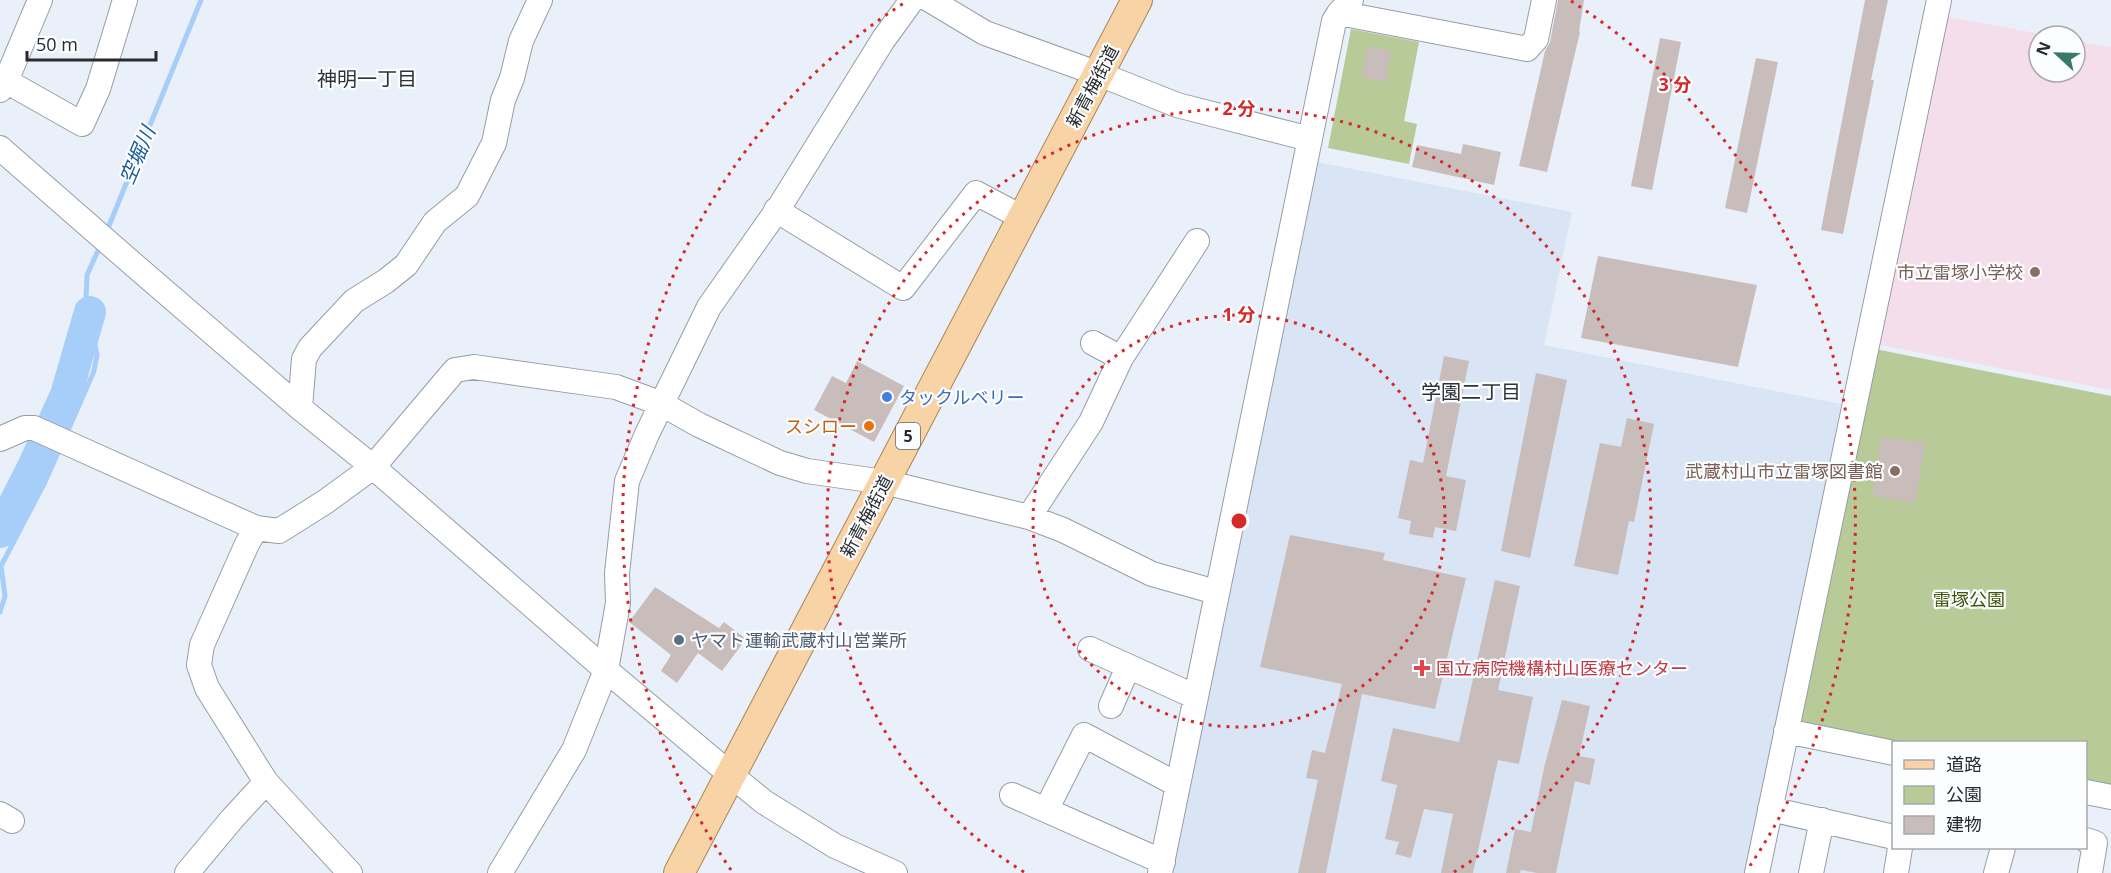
<svg xmlns="http://www.w3.org/2000/svg" width="2111" height="873" font-family="'Open Sans','Noto Sans JP',sans-serif">
  <style>
    .built { fill: #d9e4f4 }
    .education { fill: #f4deec }
    .green { fill: #b7ca97 }
    .lines { fill: none; stroke-linecap: round; stroke-linejoin: round }
    .stream { stroke: #a7cef8; stroke-width: 5 }
    .river { stroke: #a7cef8; stroke-width: 32 }
    .building { fill: #c9bdbc }
    .minor-casing { stroke: #979da5; stroke-width: 26 }
    .major-casing { stroke: #ac8556; stroke-width: 32 }
    .minor { stroke: #fff; stroke-width: 24 }
    .major { stroke: #f8d3a6; stroke-width: 30 }
    .ring { fill: none; stroke: #d62828; stroke-width: 3; stroke-dasharray: 3 6 }
    .education-dot { fill: #8d6e63; stroke: #fcfdff; stroke-width: 2 }
    .shop-dot { fill: #3f7fe0; stroke: #fcfdff; stroke-width: 2 }
    .food-dot { fill: #e8710a; stroke: #fcfdff; stroke-width: 2 }
    .service-dot { fill: #5c6f8a; stroke: #fcfdff; stroke-width: 2 }
    .health-dot { fill: #e0444e; stroke: #fcfdff; stroke-width: 2 }
    .labels { text-anchor: middle; dominant-baseline: central; stroke-width: 4.5; stroke-linejoin: round; paint-order: stroke }
    .shield { fill: #fcfdff; stroke: #686a6d; stroke-width: 1.5 }
    .shield-label { font-size: 16px; font-weight: bold; fill: #282b2e }
    .street-label { font-size: 18px; fill: #282b2e; stroke: #fcfdff }
    .education-label { font-size: 18px; fill: #785e54; stroke: #fcfdff; text-anchor: end }
    .shop-label { font-size: 18px; fill: #366cbe; stroke: #fcfdff; text-anchor: start }
    .food-label { font-size: 18px; fill: #c56008; stroke: #fcfdff; text-anchor: end }
    .park-label { font-size: 18px; fill: #40540b; stroke: #fcfdff }
    .service-label { font-size: 18px; fill: #4e5e75; stroke: #fcfdff; text-anchor: start }
    .health-label { font-size: 18px; fill: #be3a42; stroke: #fcfdff; text-anchor: start }
    .neighbourhood-label { font-size: 20px; fill: #2d3239; stroke: #fcfdff }
    .water-label { font-size: 20px; font-style: italic; fill: #135998; stroke: #fcfdff }
    .centre { fill: #d62828; stroke: #fcfdff; stroke-width: 3 }
    .ring-label { font-size: 18px; text-anchor: middle; font-weight: bold; fill: #d62828; stroke: #fcfdff; stroke-width: 4.5; stroke-linejoin: round; paint-order: stroke }
  </style>
  <rect width="100%" height="100%" fill="#eaf0f9"/>
  <path class="built" d="M1317 162 1572 212 1544 345 1841 404 1747 873H1169Z"/>
  <path class="education" d="M1944 16 2051 36H2039V72H2075V41L2111 47V390L1876 344Z"/>
  <path class="green" d="M1351 29 1419 42 1404 121 1417 124 1409 164 1328 148Z
    M1875 349 2111 396V804L2086 799V742H1894L1796 739Z"/>
  <g class="lines">
    <path class="stream" d="M106 233 201 0
      M66 435 94 371 97 355 86 298 87 275 101 244
      M0 612 5 596 1 566 44 484 61 446"/>
    <path class="river" d="M0 532 34 465 66 395 90 312"/>
  </g>
  <path class="building" d="M1558 0H1584L1579 31 1580 32 1547 172 1519 166 1545 51 1550 42Z
    M1865 0H1888L1871 80H1874L1843 234 1821 230Z
    M1660 38 1681 42 1652 190 1631 186Z
    M1367 46 1391 51 1386 82 1362 77Z
    M1756 58 1778 62 1747 213 1725 208Z
    M1463 144 1501 152 1494 185 1412 167 1417 145 1461 154Z
    M1598 256 1757 285 1738 367 1581 338Z
    M1444 356 1469 361 1446 476 1466 480 1456 531 1435 527 1433 538 1409 534 1411 521 1398 518 1410 460 1423 463Z
    M857 361 904 386 874 442 814 410 832 376 846 383Z
    M1536 373 1567 380 1530 558 1501 551Z
    M1627 418 1654 424 1634 522 1629 521 1618 575 1574 566 1600 443 1621 447Z
    M1881 437 1925 443 1915 503 1872 496Z
    M1290 535 1385 553 1383 560 1466 578 1435 709 1362 694 1326 873H1298L1318 780 1306 778 1312 750 1325 753 1342 684 1260 667Z
    M1495 580 1520 586 1498 690 1533 697 1519 764 1498 760 1473 873H1441L1453 814 1424 809 1411 858 1395 854 1399 842 1385 839 1397 785 1381 781 1393 728 1459 742Z
    M655 587 719 628 724 622 746 639 722 671 698 653 677 683 661 671 671 655 629 622Z
    M1562 700 1590 706 1579 756 1595 759 1590 785 1575 781 1556 873H1537L1521 870 1520 873H1506L1515 829 1531 832 1544 768Z"/>
  <g class="lines">
    <defs>
      <path id="minor" d="M930 0 985 33 1099 74 1177 105 1310 139
        M1339 13 1527 49 1536 39 1544 0
        M6 81 82 124 98 89 125 0
        M0 90 6 81 40 0
        M0 148 134 265 300 408 373 467 606 670 731 775 764 802 835 846 895 873
        M776 210 903 288 976 193 1023 218
        M1093 343 1121 358
        M300 408 304 359 310 348 354 301 386 281 406 265 435 222 467 196 494 143 503 100 512 78 521 41 540 0
        M0 439 25 428H34L256 528 279 531 325 502 373 467 455 370 474 367 616 387 662 404 699 425 780 463 807 471 884 482 1029 517 1063 530 1152 574 1216 592
        M1029 517 1091 422 1121 358 1197 241
        M256 528 247 544 202 645 199 665 207 688 266 782 350 873
        M1090 649 1196 697
        M1111 706 1128 667
        M1786 731 1894 753
        M2086 792 2111 797
        M1012 795 1163 862
        M1770 809 1894 837
        M1046 810 1084 735 1178 785
        M0 814 12 821
        M2086 840 2095 843 2090 873
        M187 873 232 819 266 782
        M500 873 574 750 606 670 618 603 617 573 627 481 647 434 709 307 780 206 883 40 912 0
        M1160 873 1334 21 1339 13 1351 0
        M1757 873 1939 0
        M1811 873 1822 820
        M1896 873 1900 848
        M1996 873 2003 848"/>
      <path id="major" d="M679 873 1137 0"/>
    </defs>
    <use href="#minor" class="minor-casing"/>
    <use href="#major" class="major-casing"/>
    <use href="#minor" class="minor"/>
    <use href="#major" class="major"/>
  </g>
  <g class="ring">
    <circle cx="1239" cy="521" r="206"/>
    <path d="M1024 872A412 412 0 1 1 1454 872"/>
    <path d="M731 870A617 617 0 0 1 907 1M1571 1A617 617 0 0 1 1747 870"/>
  </g>
  <g class="education-dot">
    <circle cx="2035" cy="272" r="6"/>
    <circle cx="1895" cy="471" r="6"/>
  </g>
  <circle class="shop-dot" cx="887" cy="397" r="6"/>
  <circle class="food-dot" cx="869" cy="426" r="6"/>
  <circle class="service-dot" cx="679" cy="640" r="6"/>
  <path class="health-dot" d="M1419 659h6v6h6v6h-6v6h-6v-6h-6v-6h6z"/>
  <g class="labels">
    <rect class="shield" x="896" y="423" width="24" height="26" rx="4.5"/>
    <g class="shield-label">
      <text x="908" y="436">5</text>
    </g>
    <g class="street-label">
      <text transform="translate(1092 86) rotate(-62)">新青梅街道</text>
      <text transform="translate(866 516) rotate(-62)">新青梅街道</text>
    </g>
    <g class="education-label">
      <text x="2023" y="272">市立雷塚小学校</text>
      <text x="1883" y="471">武蔵村山市立雷塚図書館</text>
    </g>
    <g class="shop-label">
      <text x="899" y="397">タックルベリー</text>
    </g>
    <g class="food-label">
      <text x="857" y="426">スシロー</text>
    </g>
    <g class="park-label">
      <text x="1969" y="599">雷塚公園</text>
    </g>
    <g class="service-label">
      <text x="691" y="640">ヤマト運輸武蔵村山営業所</text>
    </g>
    <g class="health-label">
      <text x="1436" y="668">国立病院機構村山医療センター</text>
    </g>
    <g class="neighbourhood-label">
      <text x="367" y="78">神明一丁目</text>
      <text x="1471" y="391">学園二丁目</text>
    </g>
    <g class="water-label">
      <text transform="translate(137 155) rotate(-67)">空堀川</text>
    </g>
  </g>
  <circle cx="1239" cy="521" r="9" class="centre"/>
  <g class="ring-label">
    <text x="1675" y="91">3 分</text>
    <text x="1239" y="115">2 分</text>
    <text x="1239" y="321">1 分</text>
  </g>
  <rect x="1892" y="741" width="195" height="108" fill="#fcfdff" stroke="#a7a9ab" stroke-width="1.5"/>
  <rect x="1904" y="760" width="30" height="9" fill="#f8d3a6" stroke="#a7a9ab" stroke-width="1.5"/>
  <text x="1946" y="771" font-size="18" fill="#282b2e">道路</text>
  <rect x="1904" y="786" width="30" height="18" fill="#b7ca97" stroke="#a7a9ab" stroke-width="1.5"/>
  <text x="1946" y="801" font-size="18" fill="#282b2e">公園</text>
  <rect x="1904" y="816" width="30" height="18" fill="#c9bdbc" stroke="#a7a9ab" stroke-width="1.5"/>
  <text x="1946" y="831" font-size="18" fill="#282b2e">建物</text>
  <g transform="translate(2057 54) rotate(292)"><circle r="28" fill="#fcfdff" stroke="#a7a9ab" stroke-width="1.5"/>
  <path d="M0-4.5L10 22L0 15L-10 22Z" fill="#387968"/>
  <text y="-9" font-size="16" font-weight="bold" text-anchor="middle" fill="#282b2e">N</text>
  </g>
  <path d="M27 51v9h129v-9" fill="none" stroke="#282b2e" stroke-width="3"/>
  <text x="36" y="51" font-size="18" fill="#282b2e" stroke="#fcfdff" stroke-width="4.5" paint-order="stroke">50 m</text>
</svg>
